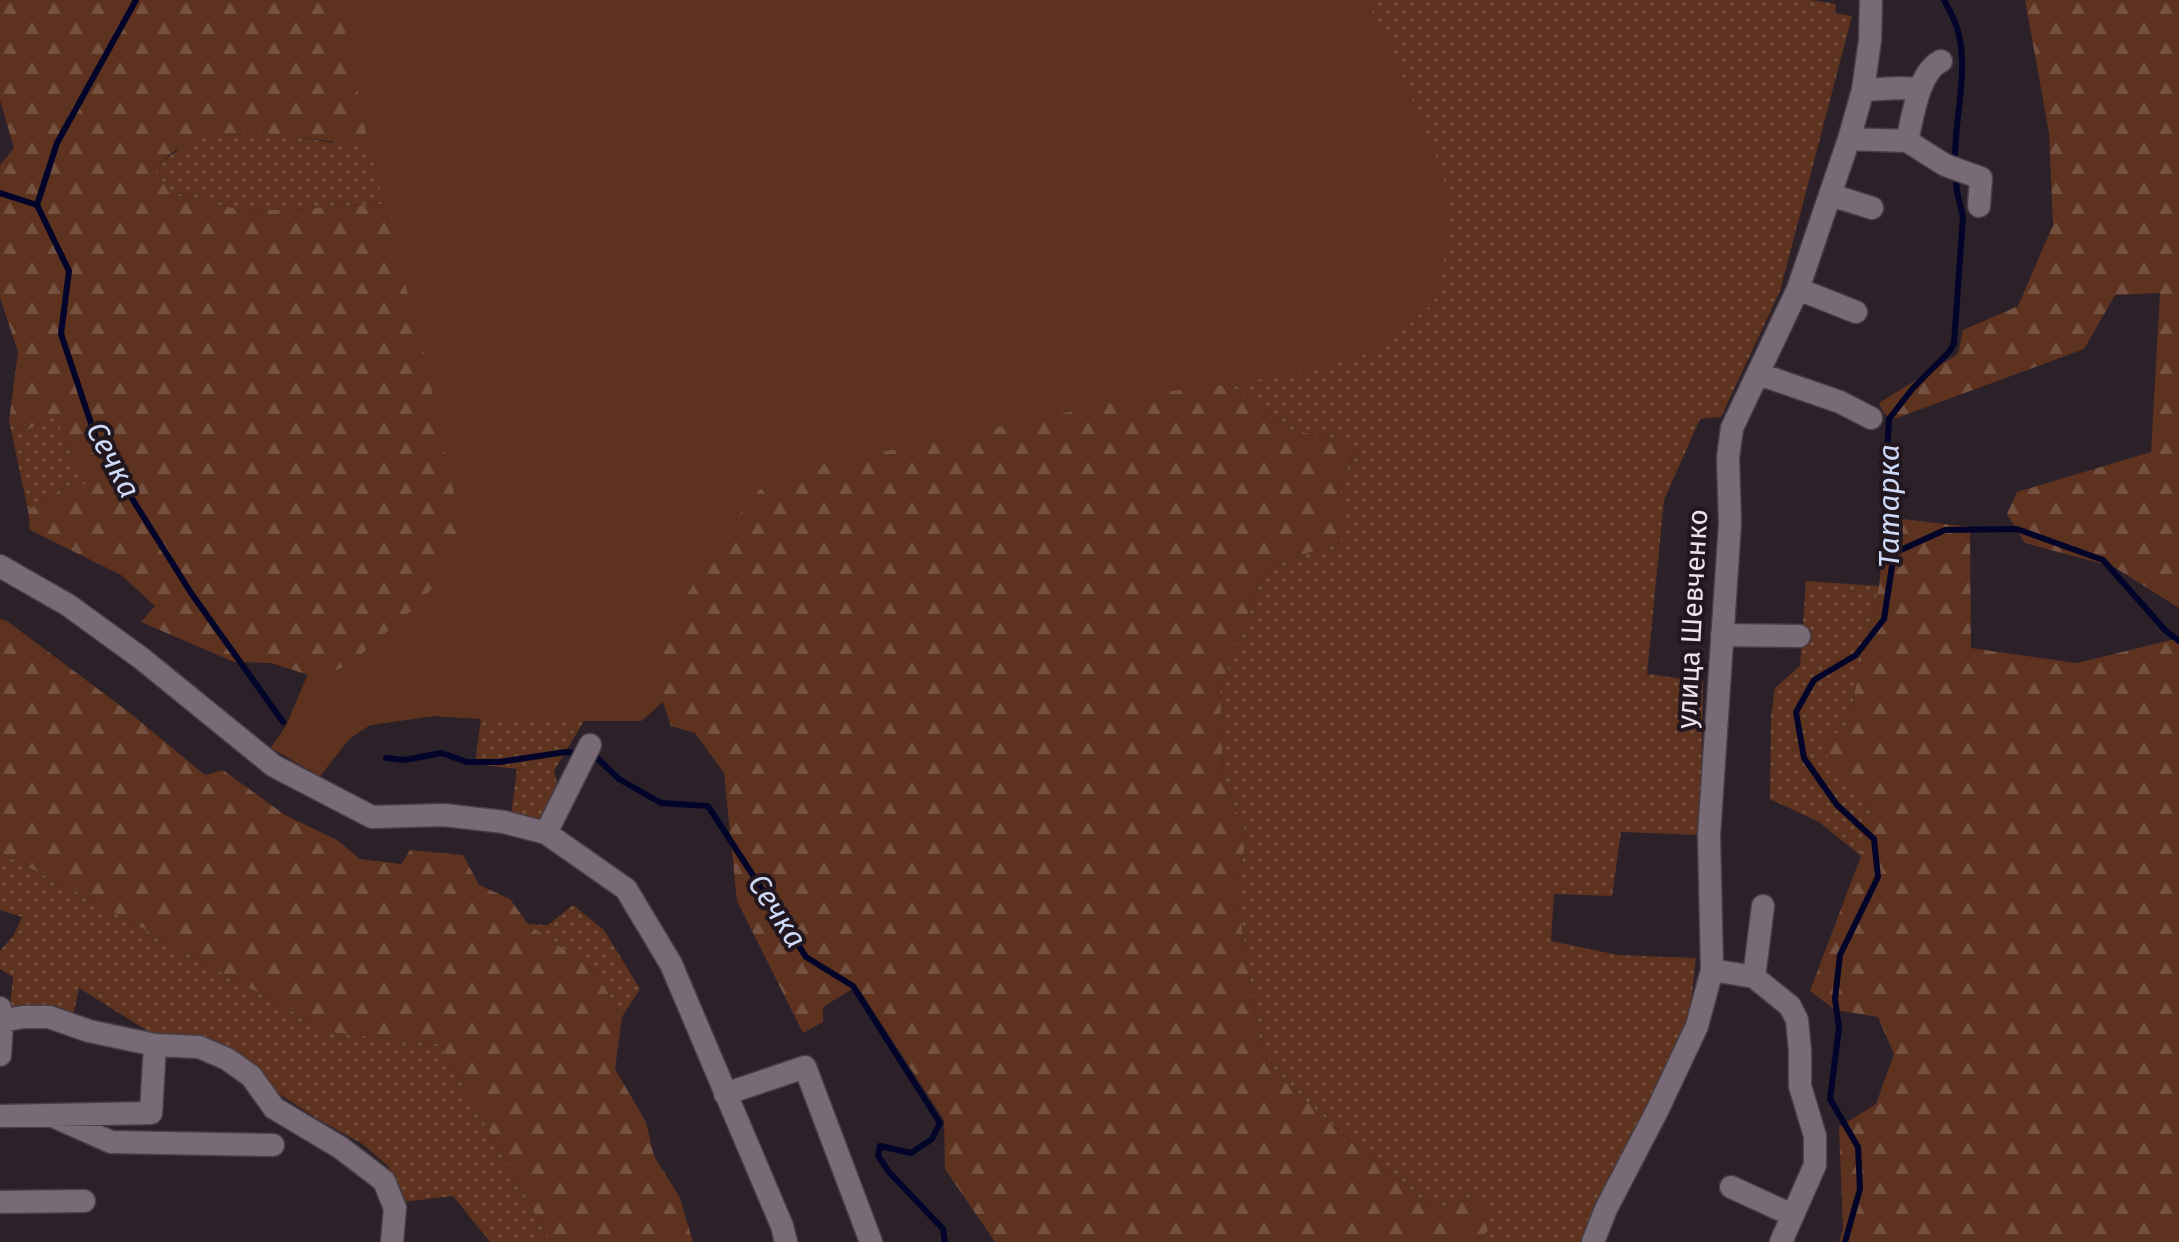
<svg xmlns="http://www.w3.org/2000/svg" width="2179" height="1242" font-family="'Fira Sans',sans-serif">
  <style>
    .grass { fill: url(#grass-dots) }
    .forest { fill: url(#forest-firs) }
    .green { fill: #5d321f }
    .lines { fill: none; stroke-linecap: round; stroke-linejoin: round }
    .stream { stroke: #020529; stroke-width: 6 }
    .minor-casing { stroke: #483e46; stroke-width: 25 }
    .minor { stroke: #796b75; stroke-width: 22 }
    .labels { text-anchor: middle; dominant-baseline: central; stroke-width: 8; stroke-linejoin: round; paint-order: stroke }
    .street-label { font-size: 28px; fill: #ebe3e9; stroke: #22171f }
    .water-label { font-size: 30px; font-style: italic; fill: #cdd9f6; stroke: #22171f }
  </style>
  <defs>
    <pattern id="grass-dots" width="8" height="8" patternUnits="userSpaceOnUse" patternTransform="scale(2)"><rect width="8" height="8" fill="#5d321f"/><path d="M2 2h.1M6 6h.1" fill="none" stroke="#745040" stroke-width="1.8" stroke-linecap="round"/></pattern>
    <pattern id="forest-firs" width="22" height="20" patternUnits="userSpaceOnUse" patternTransform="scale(2)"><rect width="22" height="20" fill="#5d321f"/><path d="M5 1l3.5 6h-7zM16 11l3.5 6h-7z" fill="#745040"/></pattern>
  </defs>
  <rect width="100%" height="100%" fill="#2c2029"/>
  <path class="grass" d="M344 0H1811L1836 4 1835 13 1852 16 1780 291 1721 417 1700 419 1664 500 1647 674 1703 681 1700 835 1621 832 1612 896 1554 894 1551 941 1618 955 1696 958 1689 1020 1651 1104 1614 1168 1581 1242H1474L1487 1232 1473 1199 1444 1207 1423 1200 1342 1133 1277 1075 1260 1043 1236 890 1247 836 1223 779 1220 689 1262 576 1283 561 1339 543 1348 527 1339 486 1355 452 1343 441 1292 430 1229 384 654 675 664 701 641 721H584L554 771 560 794 547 821 511 815 517 769 475 764 481 719 434 716 370 725 349 739 320 776 271 748 286 726 308 674 321 679 385 204 247 211 170 194 154 168C168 157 196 136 213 133 251 128 296 137 333 143Z
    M56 413 66 446 91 484 65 488 28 510 9 421 24 432Z
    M1806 581 1879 586 1847 726 1828 759 1860 791 1871 810 1861 856 1819 822 1770 799 1771 717 1775 688 1800 666Z
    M0 853 81 894 329 1032 440 1044 551 1242H490L453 1196 402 1202 389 1167 361 1143 319 1120 278 1093 242 1058 159 1038 79 988 74 1012 10 1009 13 977 0 969V951L14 935 22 917 0 910Z
    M573 905 604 930 640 989 622 1017 594 970 528 924 548 925Z"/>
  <path class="forest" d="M0 0H344L343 21 369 146 265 133H211L173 152 154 168 170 194 247 211 384 204 424 354 455 497 457 541 439 582 410 612 355 660 321 679 271 663 234 662 141 622 155 606 121 575 30 530 28 510 65 488 90 483 66 446 56 414 24 432 9 421 18 352 0 298V165L14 148 0 100Z
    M2025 0H2179V608L2114 567 2025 543 2007 514 2017 492 2151 452 2160 293 2115 295 2084 349 1894 419 1884 414 1879 403 1958 354 1963 330 2018 306 2053 225 2049 133Z
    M1229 384 1292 430 1343 441 1355 451 1339 486 1349 527 1339 543 1283 561 1262 576 1220 689 1223 779 1247 836 1236 890 1260 1043 1277 1075 1342 1133 1423 1200 1444 1207 1473 1199 1491 1210 1487 1232 1474 1242H995L945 1169 944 1120 857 986 823 1007V1022L803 1033 737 901 724 773 695 733 671 726 654 675 663 648 689 591 721 538 759 490 801 469 1162 392Z
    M1886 517 1970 527 1971 648 2077 663 2179 638V1242H1839L1843 1229 1839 1127 1876 1104 1894 1054 1878 1017 1835 1010 1810 991 1861 856 1871 810 1860 791 1828 759 1827 739 1847 726 1879 586Z
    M0 619 7 621 130 713 205 775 223 770 285 815 337 840 360 859 401 864 410 850 463 855 479 885 510 899 528 924 594 970 622 1017 615 1069 646 1122 654 1156 680 1198 693 1242H551L440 1044 329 1032 81 894 0 853Z"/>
  <path class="green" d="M344 0H1366L1388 41 1443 174 1449 239 1434 302 1382 349 1297 374 1229 384 1162 392 801 469 758 490 721 538 689 591 663 648 654 675 664 701 641 721 482 719 434 716 370 725 349 739 320 776 271 748 286 726 308 674 321 679 355 660 410 612 439 582 457 541 455 497 424 354 369 146 343 21Z"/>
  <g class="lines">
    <path class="stream" d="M1944 0C1948 7 1952 15 1955 22 1972 65 1953 120 1955 165
      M0 193 37 205 69 271 61 334 98 444 191 593 283 722
      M37 205 57 143 136 0
      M1894 553 1945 530 2017 529 2103 560 2165 630 2179 641
      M590 755 595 756 619 779 661 803 708 806 806 957 853 986 940 1123 932 1139 911 1153 880 1146 878 1156 889 1172 943 1229 945 1242
      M386 758 404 760 442 753 467 762H499L566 752 579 753
      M1845 1242 1860 1189 1858 1147 1830 1099 1839 1028 1835 999 1840 955 1878 877 1874 839 1837 805 1804 758 1796 712 1814 680 1856 655 1884 619 1894 553 1886 474 1889 419 1913 388 1950 351 1954 343 1963 217 1957 192 1956 176"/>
    <defs>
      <path id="minor" d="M1863 90 1899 88 1919 89
        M1849 139 1907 141 1945 165 1981 178 1979 206
        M1907 141C1913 117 1918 72 1941 61
        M1831 195 1872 208
        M1798 289 1856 312
        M1759 374 1840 402 1871 418
        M0 566 68 605 141 658 274 766 372 817 444 815 504 822 546 833 626 889 671 964 782 1226 786 1242
        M1722 635 1799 636
        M546 833 590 745
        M1712 970 1754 977 1790 1006 1797 1020 1800 1051V1086L1815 1136V1165L1781 1242
        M1754 977 1763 906
        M2 1021 23 1017H49L89 1031 155 1045
        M0 1055 2 1021 0 1008
        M725 1094 805 1067 871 1242
        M0 1116 151 1113 155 1045 199 1047 227 1059 251 1076 274 1108 341 1148 384 1181 395 1208 392 1242
        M55 1117 111 1142 273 1145
        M1731 1187 1792 1215
        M0 1202 84 1201
        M1593 1242 1606 1209 1657 1111 1697 1026 1712 970 1709 835 1730 523 1728 458 1732 428 1798 289 1849 139 1863 90 1870 40 1871 0"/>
    </defs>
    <use href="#minor" class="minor-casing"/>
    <use href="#minor" class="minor"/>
  </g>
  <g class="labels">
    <g class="street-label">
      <text transform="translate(1692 619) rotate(-87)">улица Шевченко</text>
    </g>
    <g class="water-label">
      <text transform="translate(113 460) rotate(62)">Сечка</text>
      <text transform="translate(1889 506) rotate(-90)">Татарка</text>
      <text transform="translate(777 911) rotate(57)">Сечка</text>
    </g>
  </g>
</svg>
